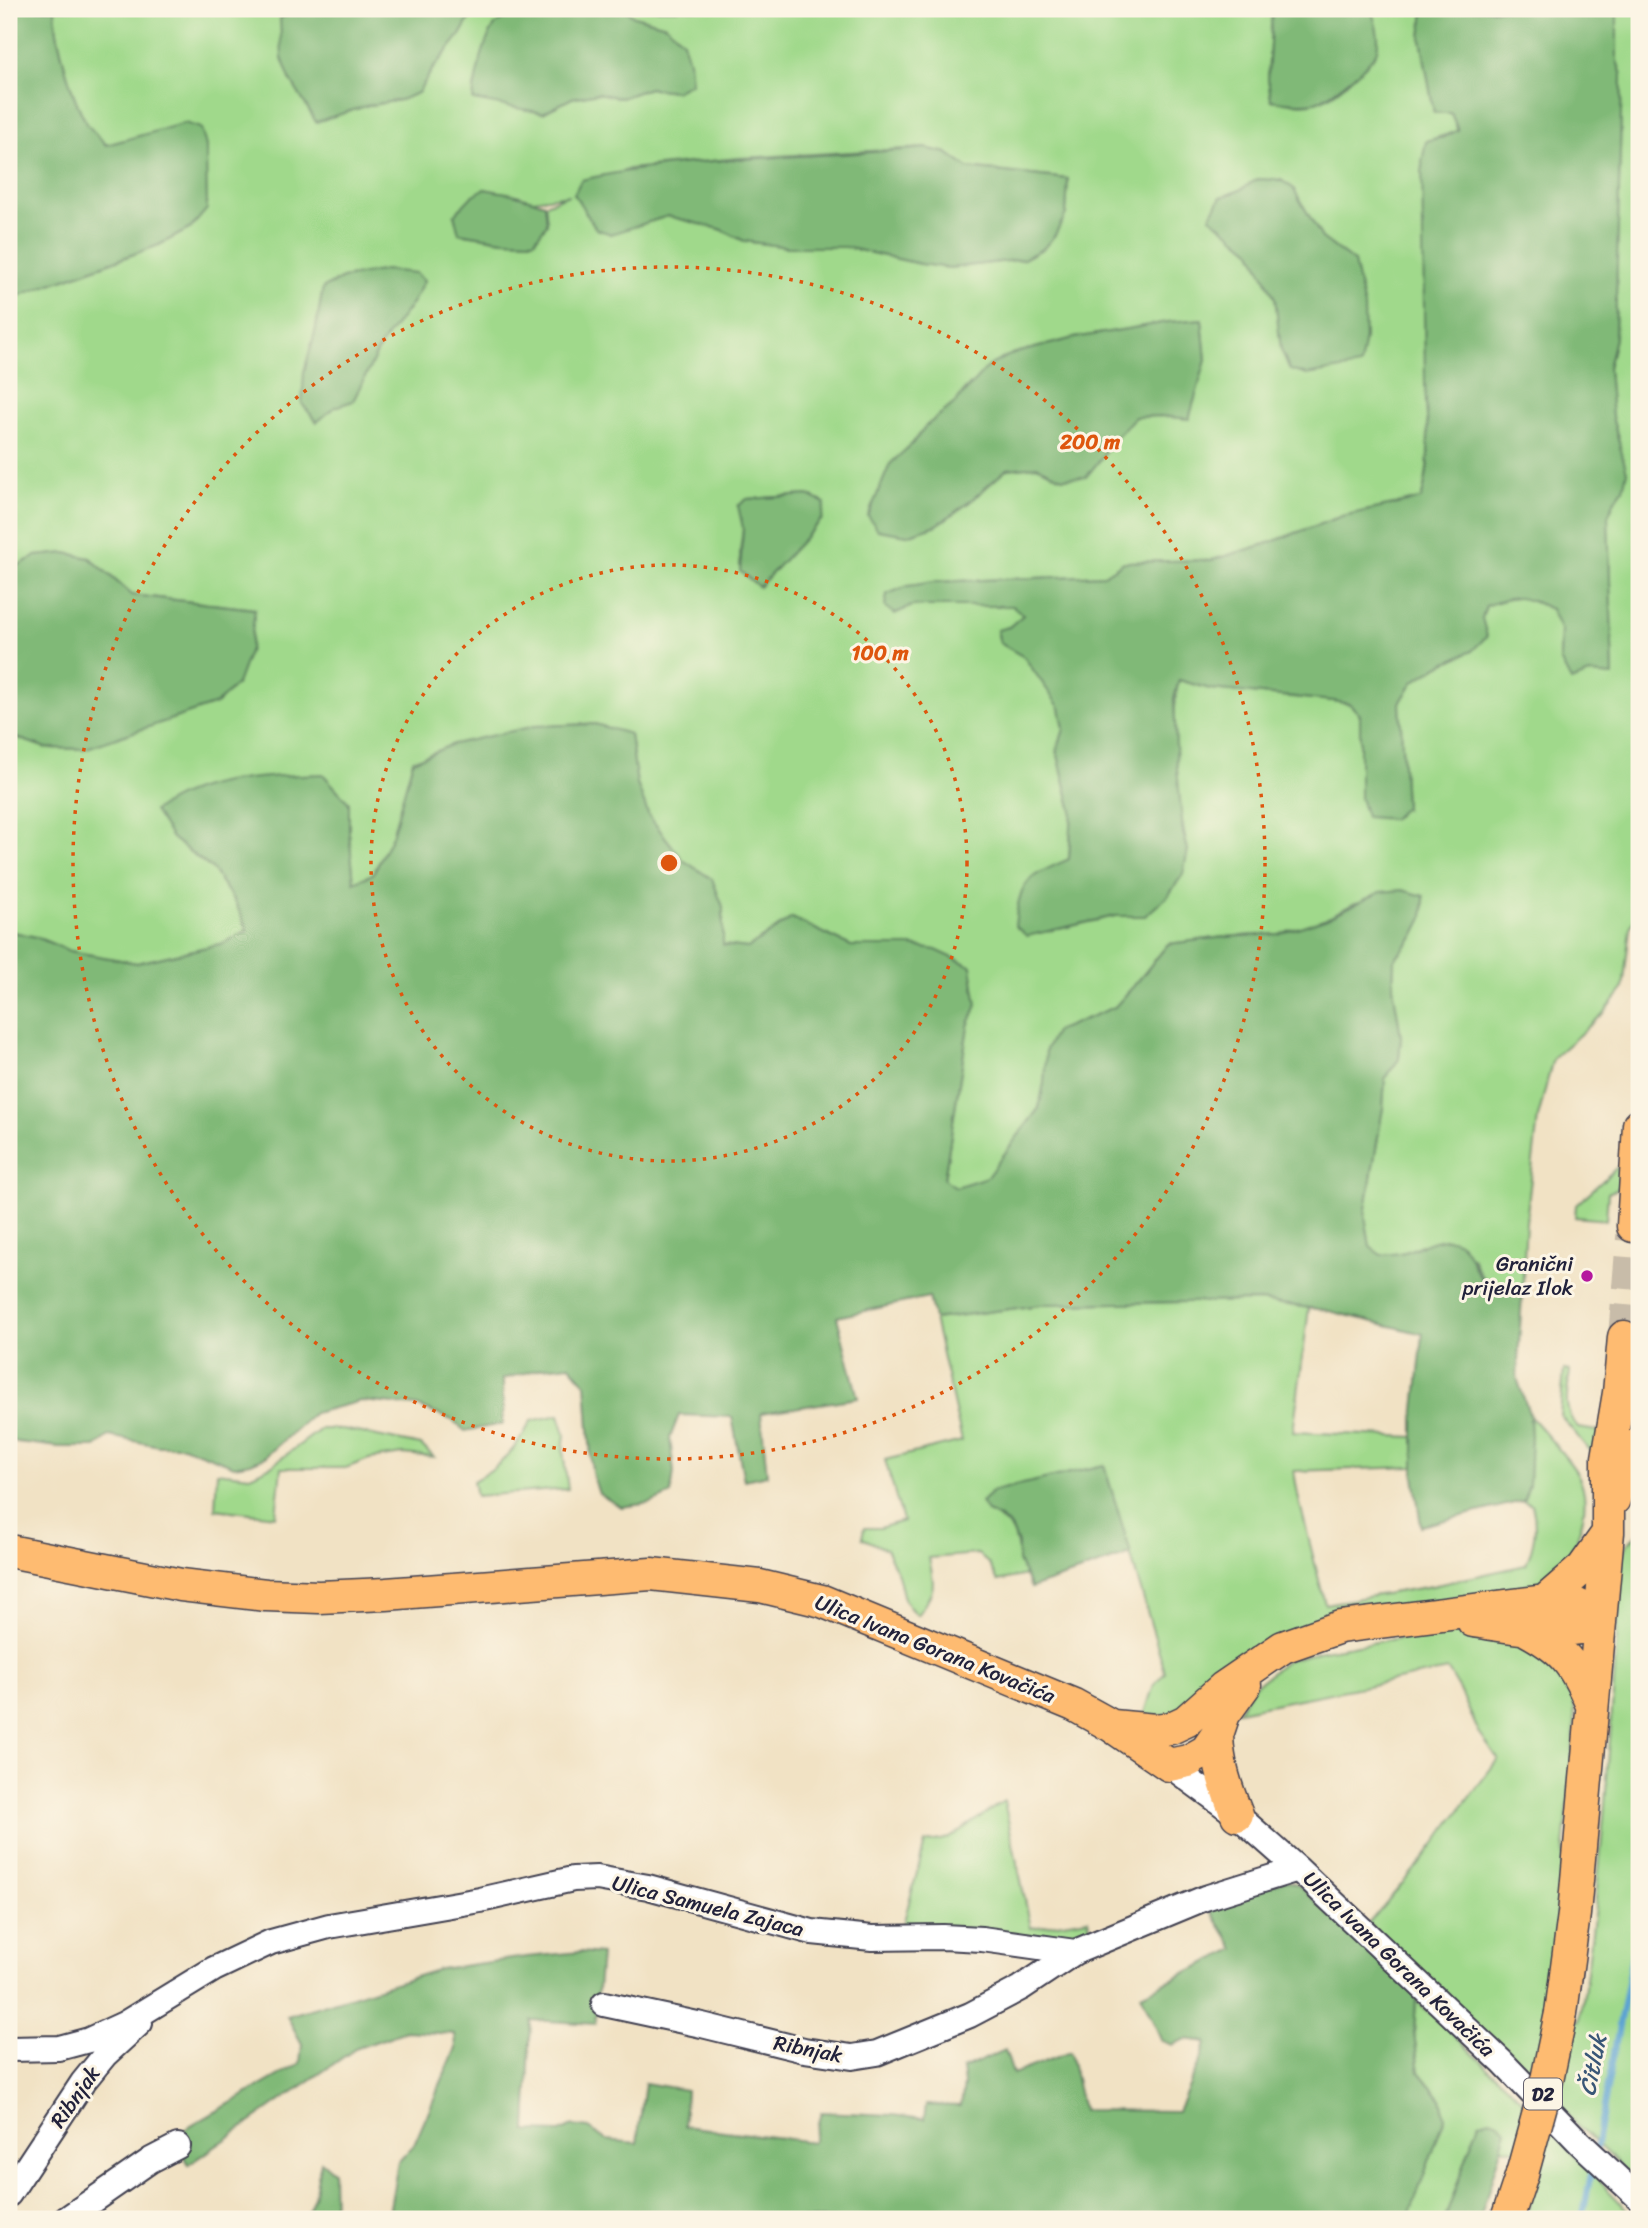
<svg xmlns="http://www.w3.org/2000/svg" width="1648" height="2228" font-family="Sriracha,sans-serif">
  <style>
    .green { fill: #a0d98b; stroke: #617e63; stroke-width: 2; fill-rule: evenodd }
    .forest { fill: #80b977; stroke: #516e59; stroke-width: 2 }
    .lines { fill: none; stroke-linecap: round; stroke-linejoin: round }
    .stream { stroke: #5ca3d2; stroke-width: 6 }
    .major-tunnel { stroke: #c8bca9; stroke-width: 32; stroke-dasharray: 32 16; stroke-linecap: butt }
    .minor-casing { stroke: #413f50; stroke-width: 28 }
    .major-casing { stroke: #413f50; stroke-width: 35 }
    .minor { stroke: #fff; stroke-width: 24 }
    .major { stroke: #febb71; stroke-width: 32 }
    .major-bridge-casing { stroke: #413f50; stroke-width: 35; stroke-linecap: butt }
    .major-bridge { stroke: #febb71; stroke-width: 32 }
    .ring { fill: none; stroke: #de560e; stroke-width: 3.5; stroke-dasharray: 3.5 7 }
    .poi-dot { fill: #b5179e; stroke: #fcf5e5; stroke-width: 2.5 }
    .labels { text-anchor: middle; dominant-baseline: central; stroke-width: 6; stroke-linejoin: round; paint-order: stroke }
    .shield { fill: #fcf5e5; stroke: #63616e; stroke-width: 2 }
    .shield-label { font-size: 19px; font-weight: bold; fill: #22223b }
    .poi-label { font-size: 21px; fill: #22223b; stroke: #fcf5e5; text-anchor: end }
    .street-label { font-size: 21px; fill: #22223b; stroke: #fcf5e5 }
    .water-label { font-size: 23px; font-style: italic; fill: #395677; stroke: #fcf5e5 }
    .centre { fill: #de560e; stroke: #fcf5e5; stroke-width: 3.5 }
    .ring-label { font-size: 21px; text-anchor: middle; font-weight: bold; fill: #de560e; stroke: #fcf5e5; stroke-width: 6; stroke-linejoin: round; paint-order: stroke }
  </style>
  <rect width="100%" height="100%" fill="#fcf5e5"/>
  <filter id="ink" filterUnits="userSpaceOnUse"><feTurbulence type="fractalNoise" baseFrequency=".0143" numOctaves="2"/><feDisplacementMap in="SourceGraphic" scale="14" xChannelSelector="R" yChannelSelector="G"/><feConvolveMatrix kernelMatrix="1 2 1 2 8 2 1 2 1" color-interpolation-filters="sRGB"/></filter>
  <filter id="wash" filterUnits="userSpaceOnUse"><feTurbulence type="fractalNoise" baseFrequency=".00686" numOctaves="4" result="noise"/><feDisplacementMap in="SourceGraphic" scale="28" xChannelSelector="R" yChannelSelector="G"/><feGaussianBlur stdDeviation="1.57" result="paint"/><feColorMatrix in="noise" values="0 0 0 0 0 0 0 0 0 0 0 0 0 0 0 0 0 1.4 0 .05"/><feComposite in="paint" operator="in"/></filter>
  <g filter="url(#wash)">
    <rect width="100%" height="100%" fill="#f1e2c4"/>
    <path class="green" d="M55 9H304L280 18 290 79 316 121 366 106 400 100 418 93 432 70 460 35 475 9H559L524 15 490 32 474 88 511 106 543 113 572 98 598 93 621 98 649 88 675 91 666 25 634 16 624 9H1272L1268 78 1271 99C1284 102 1302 106 1315 102 1339 96 1359 70 1376 53L1372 12 1367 9H1424L1421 39 1434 113H1451L1458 131 1426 141C1426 222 1426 302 1426 382 1426 422 1433 460 1421 499L1342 516 1266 544 1212 560 1124 562 1104 575 933 582 894 614 912 606H1013L1024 616 1009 627 997 631 1000 643 1024 657 1061 708 1064 729 1057 751 1072 811 1069 859 1060 929 1115 916H1145L1188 850C1178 813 1169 716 1179 680L1210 689 1333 701 1350 704 1360 715 1362 740 1405 807 1400 703 1413 682 1438 666 1472 651 1485 606C1517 595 1520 595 1551 609L1561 631 1560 660 1590 674 1613 676 1608 516 1615 500 1623 489 1619 440 1612 417 1608 368 1615 338 1622 75 1617 61V9H1639V908L1630 928 1623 989 1604 1013 1553 1058 1538 1118 1526 1222 1522 1295C1490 1286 1485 1289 1472 1257L1421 1245 1406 1252 1381 1256 1370 1247 1365 1215 1369 1190 1383 1108 1385 1079 1399 1059 1401 1037 1393 986 1394 960 1414 936 1423 918 1424 896 1355 903 1327 918 1279 934 1224 937 1168 944 1138 981 1115 1007 1056 1031 1039 1108 987 1177 956 1187 944 1180 968 1026 976 1005 911 946H851L792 918 748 948 723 945V907L712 880 683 860 649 816 637 784 630 735 595 724 534 726 413 760 392 836 373 874 354 882 349 832V803L155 811 172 838 212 869 235 902 248 931 224 943 137 963 70 951 36 937 9 931V735L46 748 84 749 112 739 255 609 132 595 90 558 66 553 36 556 15 567H9V299L159 245 191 228 145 135 107 145C101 139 93 132 88 125 72 100 55 38 55 9ZM925 148 947 153 968 168 1068 179 1066 214 1024 259 950 268 920 264 845 247H787L744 241 720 229 668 216 610 234 585 209 574 194 629 169 739 158ZM1258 179 1293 188 1322 238 1354 262 1280 322 1275 298 1251 250 1211 217 1221 197 1238 191ZM485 189 533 200 569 195 545 204 547 224 534 241 503 240 459 233ZM360 275 413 302 382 343 353 401 335 407 316 328 323 288 343 278ZM1202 319 1206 360 1189 419 1161 416 1135 417 1110 443 1100 460 1062 478 1037 466 1007 469 970 502 937 525 907 535 874 507 890 464 912 444 926 426 956 402 965 389 1012 354 1074 338 1168 322ZM808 495 822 519 759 586 740 571V551L747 499Z
      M1625 1160 1624 1186 1608 1193 1606 1220 1575 1217 1576 1205Z
      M1260 1301 1309 1308 1293 1432 1414 1437V1467L1294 1471 1298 1496 1325 1604 1432 1586 1526 1565C1534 1544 1538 1527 1532 1505L1523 1501 1529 1485 1530 1416C1544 1433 1568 1457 1578 1475 1597 1509 1570 1565 1543 1587L1358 1618 1183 1712 1143 1719 1154 1684 1165 1672 1104 1465 987 1512C1028 1532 1009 1543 1026 1575L998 1581 989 1564 978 1554 929 1558C935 1588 936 1590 917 1615 900 1600 904 1594 898 1575 895 1566 890 1557 886 1549L862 1538 864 1528H880L903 1521 885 1460 962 1441 934 1319 1048 1304Z
      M1564 1370 1570 1371C1567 1394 1562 1410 1578 1428L1605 1432 1598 1456 1592 1454 1560 1415Z
      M559 1415 565 1434 563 1451 568 1489 476 1496 473 1481C500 1467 517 1449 531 1421Z
      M321 1429H343L421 1445 434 1457 403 1454 369 1459 346 1468H281L276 1516 215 1509 217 1472 250 1476 271 1466Z
      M1639 1533V2177L1624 2170 1368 1924 1421 1862 1498 1759 1479 1733 1460 1690 1448 1670 1238 1711 1253 1687 1288 1660 1322 1651 1418 1635 1486 1633 1523 1637 1573 1688 1575 1726 1549 2016 1580 2020C1604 1866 1612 1712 1622 1557L1627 1544Z
      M1004 1801 1031 1928 1088 1919 1093 1938 1068 1942 901 1932 925 1843 949 1838Z
      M1416 2000 1518 2096 1636 2219H1525L1544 2158 1540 2154 1501 2147 1506 2130 1479 2122 1445 2219H1408L1445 2117 1441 2099 1419 2072 1414 2034Z"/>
    <path class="forest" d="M9 9H55C55 38 72 100 88 125 93 132 101 139 106 145L185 123 201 128 206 146 207 209 191 228 159 245 9 299Z
      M304 9H475L460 35 432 70 418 93 400 100 366 106 316 122 290 79 282 58 280 18Z
      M559 9H624L634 16 666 25 683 41 689 61 691 83 675 91 649 88 621 98 598 93 572 98 543 113 473 100C474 84 485 30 499 22 515 12 541 12 559 9Z
      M1272 9H1367L1372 12C1376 25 1380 36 1377 50 1373 63 1329 98 1315 102 1301 105 1284 102 1271 100L1268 78Z
      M1424 9H1617V61L1622 75 1615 338 1608 368 1612 417 1627 472 1623 489 1615 500 1608 516 1613 676 1590 674 1571 681 1560 660 1561 631 1551 609C1520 595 1517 595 1486 606L1482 618 1487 636 1472 651 1438 666 1413 682 1400 703 1405 807 1393 819 1366 817 1360 798V715L1350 704 1333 701 1210 689 1179 680 1174 698 1177 767 1183 832 1188 850 1183 874 1168 896 1145 916H1115L1027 936 1015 926C1020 878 1027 878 1069 859L1072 811 1057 751 1064 729 1060 708 1024 657 1000 643 997 630 1009 627 1023 615 1013 606H912L894 614 885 606 887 594 908 586 933 582 1104 575 1124 562 1212 560 1266 544 1342 516 1421 499C1434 460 1426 422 1425 382 1424 309 1423 235 1422 162L1426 141 1444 137 1458 130 1451 113H1434L1421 39Z
      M925 148 947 153 968 168 1068 179 1066 214 1055 235 1044 248 1024 259 950 268 920 264 845 247H787L744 241 720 229 668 216 611 234 596 229 574 194 581 180C694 154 810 159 925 148Z
      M1258 179 1281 180 1293 188 1322 238 1354 262 1364 307 1365 338 1360 366 1307 375 1290 370 1281 350 1275 298 1251 250 1210 217 1221 197 1238 191Z
      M484 189 513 194 545 204 547 224 534 241 503 240 459 233 454 215 472 196Z
      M385 270 416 273 424 281 413 302 382 343 353 401 335 407 317 422 302 404 304 372 316 328 323 288 343 278Z
      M1202 319 1206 360 1189 419 1161 416 1135 417 1110 443 1100 460 1086 477 1062 478 1037 466 1007 469 969 502 937 525 907 535 878 530 868 516 890 464 912 444 926 426 956 402 988 366 1012 354 1074 338 1168 322Z
      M808 495 825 503 822 519 759 587 740 571 743 528 738 506 747 499Z
      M66 553 90 558 132 595 255 609 250 649 237 684 216 704 84 749 46 748 9 735V567H15L36 556Z
      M595 724 630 734 637 784 649 816 683 860 712 879 723 907V945L748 948 792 918 851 946H911L936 950 971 966 977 1005 968 1026 944 1179 956 1187 987 1177 1039 1108 1044 1083 1046 1049 1056 1031 1115 1007 1138 981 1168 944 1224 937 1279 934 1327 918 1380 892 1402 890 1424 896 1423 918 1414 936 1394 960 1393 986 1401 1037 1399 1059 1385 1079 1383 1108 1369 1190 1365 1215 1370 1247 1381 1255C1390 1254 1400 1254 1408 1251 1420 1247 1431 1240 1444 1239 1470 1236 1469 1266 1482 1279 1491 1289 1509 1291 1522 1295L1517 1378 1530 1416 1531 1437 1529 1485 1523 1501 1421 1526 1414 1476V1419L1423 1334 1325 1310 1260 1301 1048 1304 934 1319 929 1297 837 1317 858 1398 761 1413 767 1475 744 1480 732 1417 679 1415 670 1438 674 1472 671 1494 651 1503 621 1507 599 1494 592 1473 586 1384 570 1365 543 1368 503 1379V1424L465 1431 452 1420 417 1406 361 1401 314 1413 265 1457 251 1463 234 1466 183 1446H159L109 1436 95 1447H59L9 1441V931L36 937 70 951 137 963 224 943 248 930 235 902 212 869 172 838 154 811C202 776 266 777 323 774L349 803V832L354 882 373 874 392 836 413 761 453 744 535 726Z
      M1104 1465 1131 1554 1031 1588 1018 1561V1544L1012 1529 1002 1519 987 1512 981 1502 993 1491Z
      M1285 1880 1297 1884 1412 1988 1416 2000 1414 2034 1419 2072 1441 2099 1445 2117 1408 2219H388L398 2162 414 2145 456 2048 455 2034 406 2031 355 2049 189 2165 174 2136 300 2063 302 2044 287 2016 440 1969 526 1957 581 1952 601 1954 595 2024 531 2020 526 2131 560 2132 572 2126 589 2128 606 2140 637 2143 645 2083 686 2090 684 2126 813 2142 821 2112 892 2115 924 2119 926 2105 961 2106 964 2085 962 2069 1005 2050 1013 2074 1070 2052 1083 2110 1178 2111 1202 2057 1206 2042 1186 2039 1172 2045 1162 2041 1141 1994 1235 1949 1208 1907Z
      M1490 2119 1499 2122 1506 2130 1480 2219H1445L1479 2122Z
      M321 2161 333 2171 334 2219H297L307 2214 314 2197Z"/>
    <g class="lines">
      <path class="stream" d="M1596 2149 1639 1918
        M1582 2219 1593 2163"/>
    </g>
  </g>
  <g filter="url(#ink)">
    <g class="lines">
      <path class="major-tunnel" d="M1624 1337 1633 1226"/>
      <defs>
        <path id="minor" d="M1169 1765 1237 1815 1298 1869 1502 2062 1580 2143 1639 2198
          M604 2004 702 2025 804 2050 852 2057 877 2053 970 2015 1021 1988 1075 1952 1205 1898 1298 1869
          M9 2049 59 2048 89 2040 124 2024 214 1969 271 1942 329 1926 480 1900 573 1879 597 1878 648 1887 812 1932 872 1938 943 1937 982 1939 1075 1952
          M9 2194 83 2082 105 2055 140 2023
          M66 2219 151 2160 178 2146"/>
        <path id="major" d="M1633 1226 1639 1125
          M1614 1499 1623 1471 1639 1443
          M9 1551 181 1585 266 1595 319 1597 386 1594 651 1574 760 1586 822 1601 1074 1705 1112 1726 1169 1765
          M1545 1601 1583 1568 1608 1533
          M1473 1621C1515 1627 1559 1637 1600 1623
          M1525 1629C1564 1650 1574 1663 1591 1703
          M1113 1726 1155 1730 1171 1728 1186 1721 1223 1688 1283 1647 1340 1627 1545 1601C1572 1600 1582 1603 1600 1623
          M1217 1735C1218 1765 1226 1788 1237 1815
          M1169 1765 1188 1761 1206 1751 1217 1735 1224 1714 1245 1685
          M1561 2013 1574 1914 1608 1532V1458L1619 1393 1624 1337
          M1507 2219 1522 2174"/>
      </defs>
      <use href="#minor" class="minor-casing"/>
      <use href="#major" class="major-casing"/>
      <use href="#minor" class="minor"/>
      <use href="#major" class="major"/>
      <defs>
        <path id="major-bridge" d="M1522 2174 1544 2094 1561 2013"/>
      </defs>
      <use href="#major-bridge" class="major-bridge-casing"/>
      <use href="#major-bridge" class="major-bridge"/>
    </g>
  </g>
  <g class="ring">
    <circle cx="669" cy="863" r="298"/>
    <circle cx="669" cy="863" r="596"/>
  </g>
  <circle class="poi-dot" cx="1587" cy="1276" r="7"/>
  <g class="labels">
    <rect class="shield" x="1524" y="2078.5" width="38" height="31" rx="5"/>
    <g class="shield-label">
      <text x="1543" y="2094">D2</text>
    </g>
    <g class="poi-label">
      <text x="1573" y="1264">Granični<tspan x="1573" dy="24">prijelaz Ilok</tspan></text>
    </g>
    <g class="street-label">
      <text transform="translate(935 1649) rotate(22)">Ulica Ivana Gorana Kovačića</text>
      <text transform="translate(708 1906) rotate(14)">Ulica Samuela Zajaca</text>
      <text transform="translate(1399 1964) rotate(44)">Ulica Ivana Gorana Kovačića</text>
      <text transform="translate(808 2049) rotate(11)">Ribnjak</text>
      <text transform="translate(75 2097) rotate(-55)">Ribnjak</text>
    </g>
    <g class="water-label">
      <text transform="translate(1593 2065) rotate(-79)">Čitluk</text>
    </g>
  </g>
  <circle cx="669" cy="863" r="10" class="centre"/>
  <g class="ring-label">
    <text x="1090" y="449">200 m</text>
    <text x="880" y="660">100 m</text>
  </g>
  <rect width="1648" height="2228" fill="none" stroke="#fcf5e5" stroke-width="35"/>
</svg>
